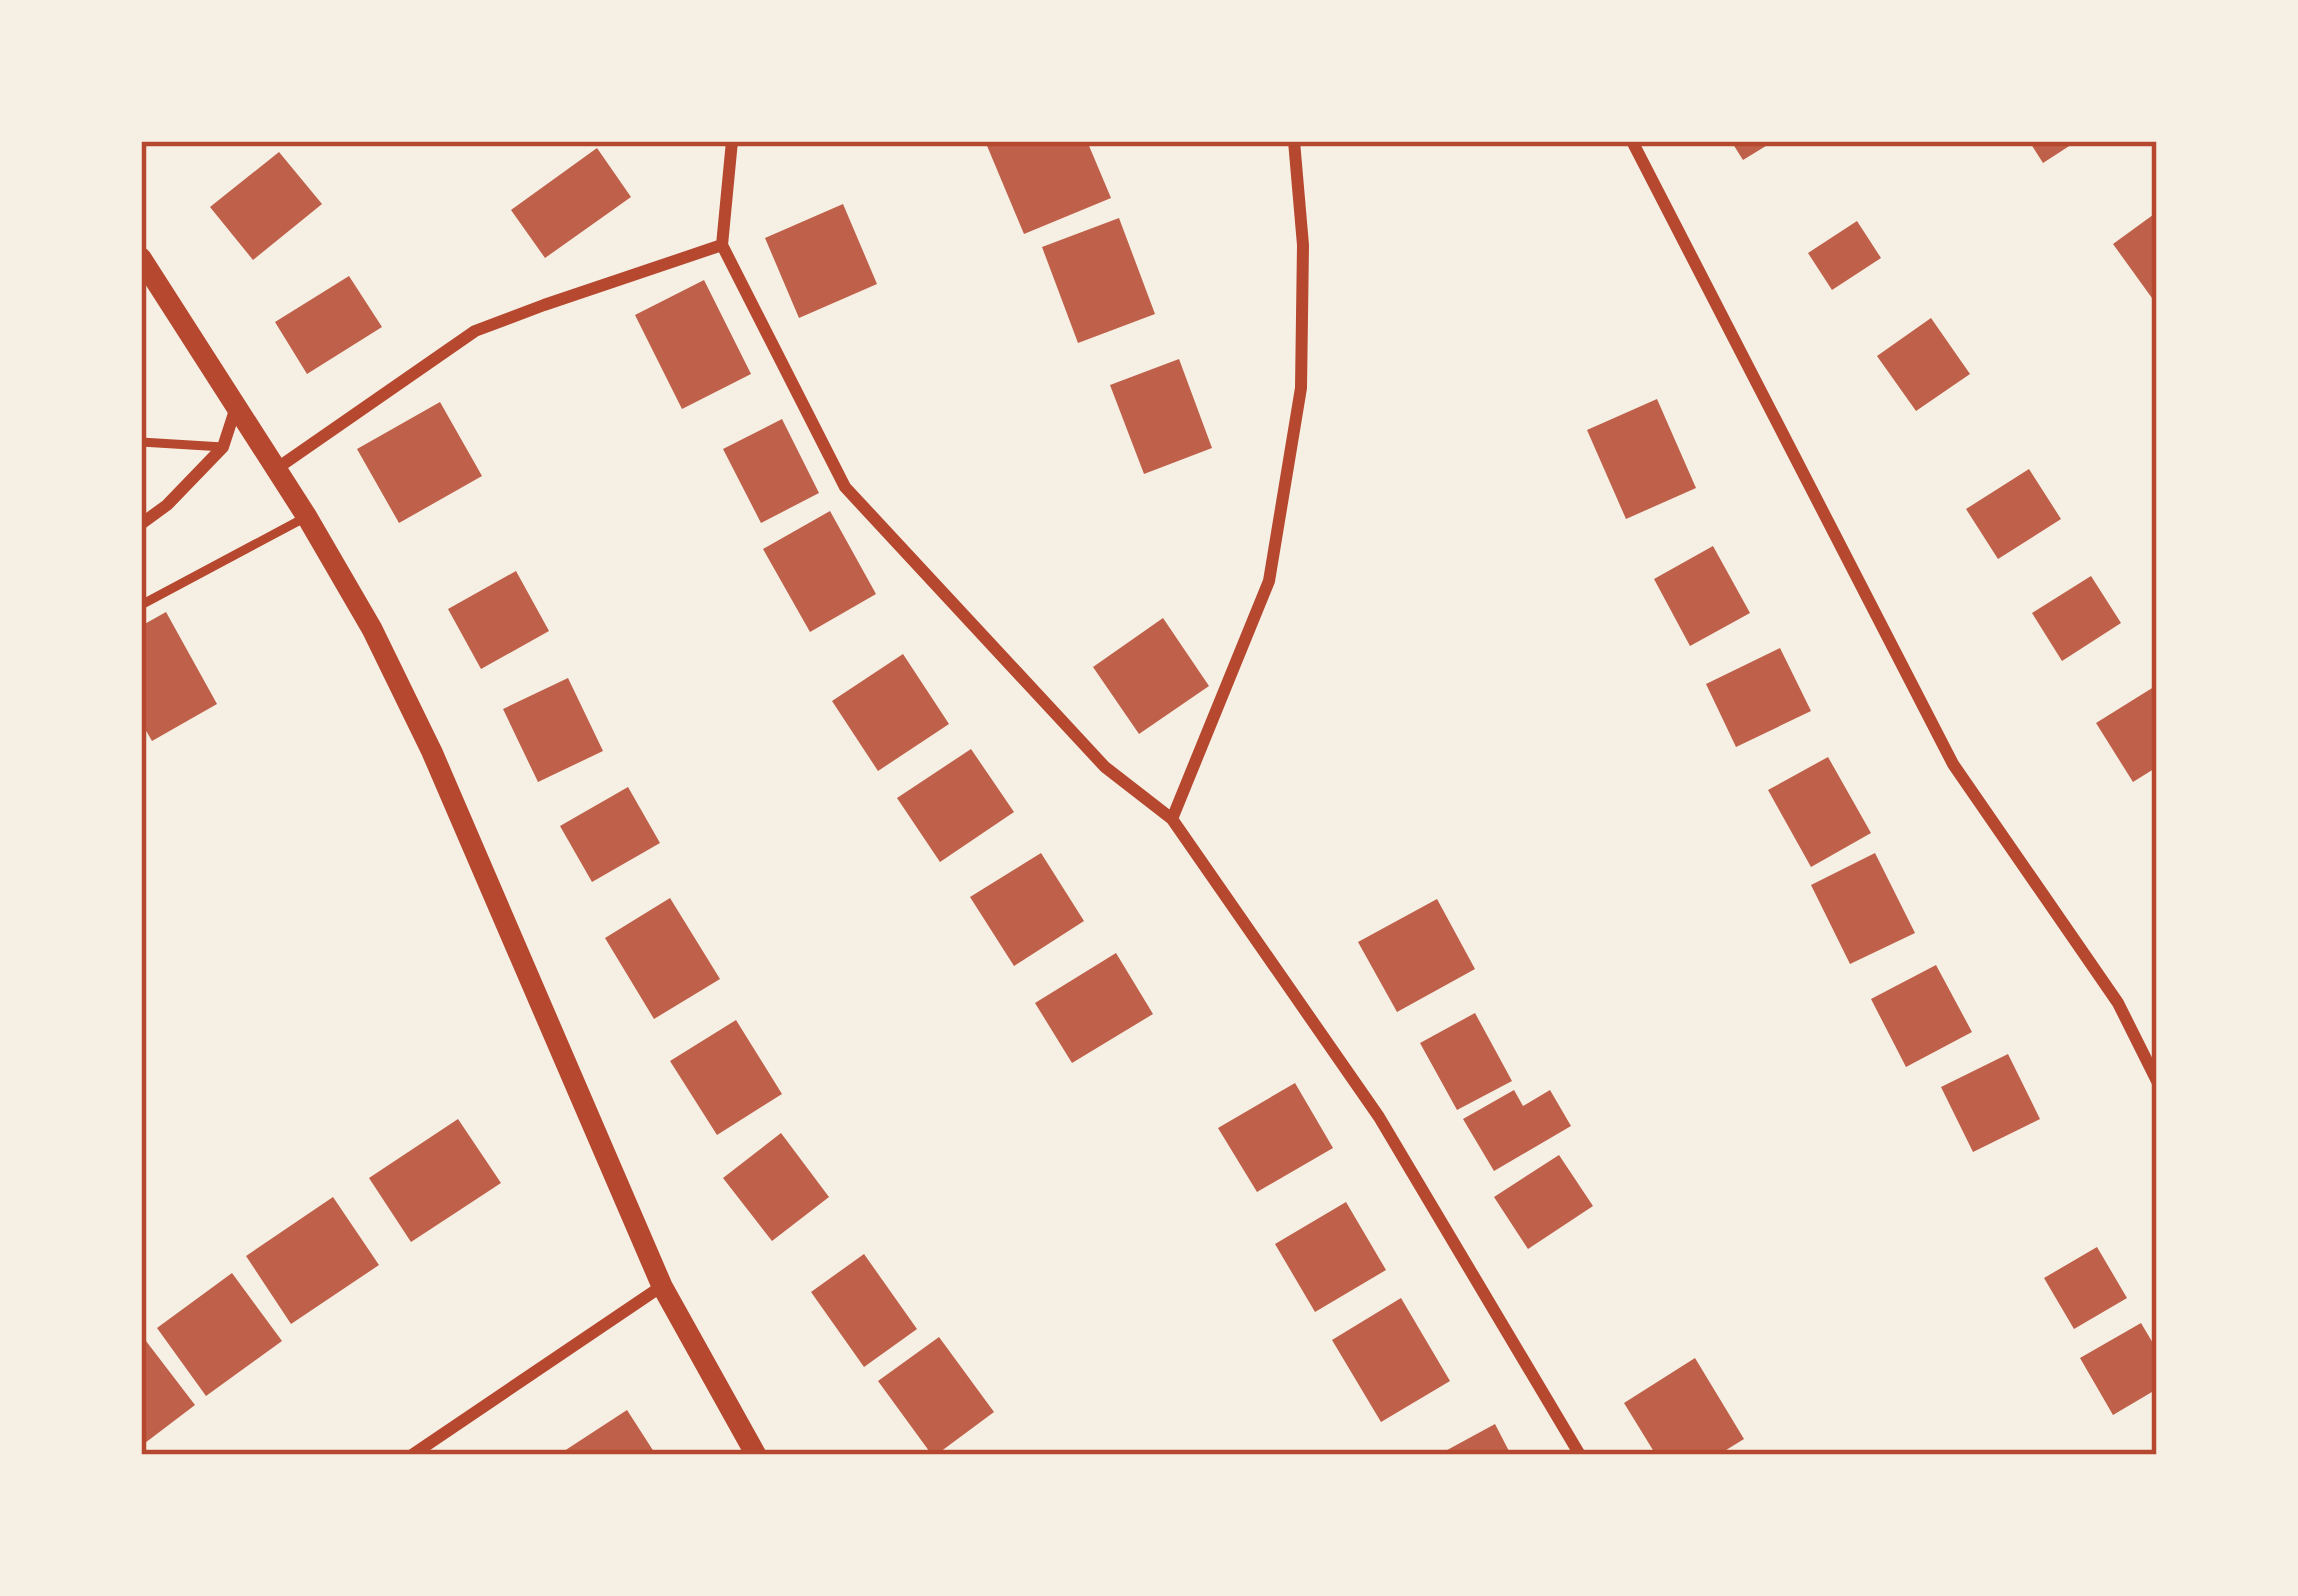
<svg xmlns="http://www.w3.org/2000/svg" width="2298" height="1596" font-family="Commissioner,sans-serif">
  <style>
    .building { fill: #bf614a }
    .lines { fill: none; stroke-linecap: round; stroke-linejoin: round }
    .service { stroke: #b5482f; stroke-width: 9 }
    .minor { stroke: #b5482f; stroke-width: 12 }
    .tertiary { stroke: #b5482f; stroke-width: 21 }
    .neatline { fill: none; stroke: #b5482f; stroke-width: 4.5 }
  </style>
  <rect width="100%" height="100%" fill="#f6efe4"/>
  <path class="building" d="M985 141H1087L1111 198 1024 234Z
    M1731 141H1774L1743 160Z
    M2029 141H2077L2043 163Z
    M597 148 631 197 545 258 511 210Z
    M279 152 322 204 253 260 210 207Z
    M843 204 877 284 799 318 765 238Z
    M2157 212V305L2113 244Z
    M1119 218 1155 314 1078 343 1042 247Z
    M1857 221 1881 258 1832 290 1808 253Z
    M349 276 382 327 307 374 275 322Z
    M704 280 751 374 682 409 635 315Z
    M1931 318 1970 374 1916 411 1877 356Z
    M1179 359 1212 448 1144 474 1110 385Z
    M1657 399 1696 488 1626 519 1587 430Z
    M440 402 482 476 399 523 357 449Z
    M782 419 819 493 761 523 723 449Z
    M2029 469 2061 519 1998 559 1966 509Z
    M830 511 876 594 810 632 763 549Z
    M1713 546 1750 613 1690 646 1654 579Z
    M516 571 549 631 481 669 448 609Z
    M2091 576 2121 623 2062 661 2032 613Z
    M166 612 217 704 152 741 141 722V626Z
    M1163 618 1209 686 1139 734 1093 667Z
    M1780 648 1811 711 1736 747 1706 684Z
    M903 654 949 724 878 771 832 701Z
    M568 678 603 751 538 782 503 709Z
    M2157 685V767L2133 782 2096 723Z
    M971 749 1014 812 940 862 897 798Z
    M1828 757 1871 833 1811 867 1768 790Z
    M628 787 660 843 592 882 560 826Z
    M1041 853 1084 921 1014 966 970 897Z
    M1875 853 1915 933 1850 964 1811 885Z
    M670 898 720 979 654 1019 605 938Z
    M1437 899 1475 969 1397 1012 1358 942Z
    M1116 953 1153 1014 1072 1063 1035 1003Z
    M1936 965 1972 1032 1906 1067 1871 999Z
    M1475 1013 1512 1081 1457 1110 1420 1043Z
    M736 1020 782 1094 717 1135 670 1061Z
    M2008 1054 2040 1119 1973 1152 1941 1087Z
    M1295 1083 1333 1148 1257 1192 1218 1128Z
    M1514 1090 1523 1106 1550 1090 1571 1126 1494 1171 1463 1119Z
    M458 1119 501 1183 411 1242 369 1178Z
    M781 1133 829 1197 772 1241 723 1178Z
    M1559 1155 1593 1206 1528 1249 1494 1197Z
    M333 1197 379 1265 291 1324 246 1256Z
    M1346 1202 1386 1270 1315 1312 1275 1244Z
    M2097 1247 2127 1298 2074 1329 2044 1278Z
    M864 1254 917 1329 864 1367 811 1292Z
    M232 1273 282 1341 206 1396 157 1328Z
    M1401 1298 1450 1381 1381 1422 1332 1340Z
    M2141 1323 2157 1350V1389L2113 1415 2080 1358Z
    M939 1337 994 1412 936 1455H932L878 1381Z
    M146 1341 195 1405 141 1446V1345Z
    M1695 1358 1744 1439 1718 1455H1656L1624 1403Z
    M627 1410 656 1455H558Z
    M1495 1424 1511 1455H1438Z"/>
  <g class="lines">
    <path class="service" d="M141 442 223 447
      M141 605 306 517"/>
    <path class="minor" d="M1632 141 1953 764 2118 1003 2157 1081
      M722 245 845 487 1105 767 1172 819 1379 1117 1580 1455
      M276 469 475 331 544 305 722 245 732 141
      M141 524 167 505 223 447 236 407
      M1172 819 1269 581 1301 388 1303 245 1294 141
      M412 1455 662 1286"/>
    <path class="tertiary" d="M141 258 307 517 372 629 432 752 662 1286 756 1455"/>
  </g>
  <rect width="2298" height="1596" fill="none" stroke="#f6efe4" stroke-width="288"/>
  <rect x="144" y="144" width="2010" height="1308" class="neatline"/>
</svg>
